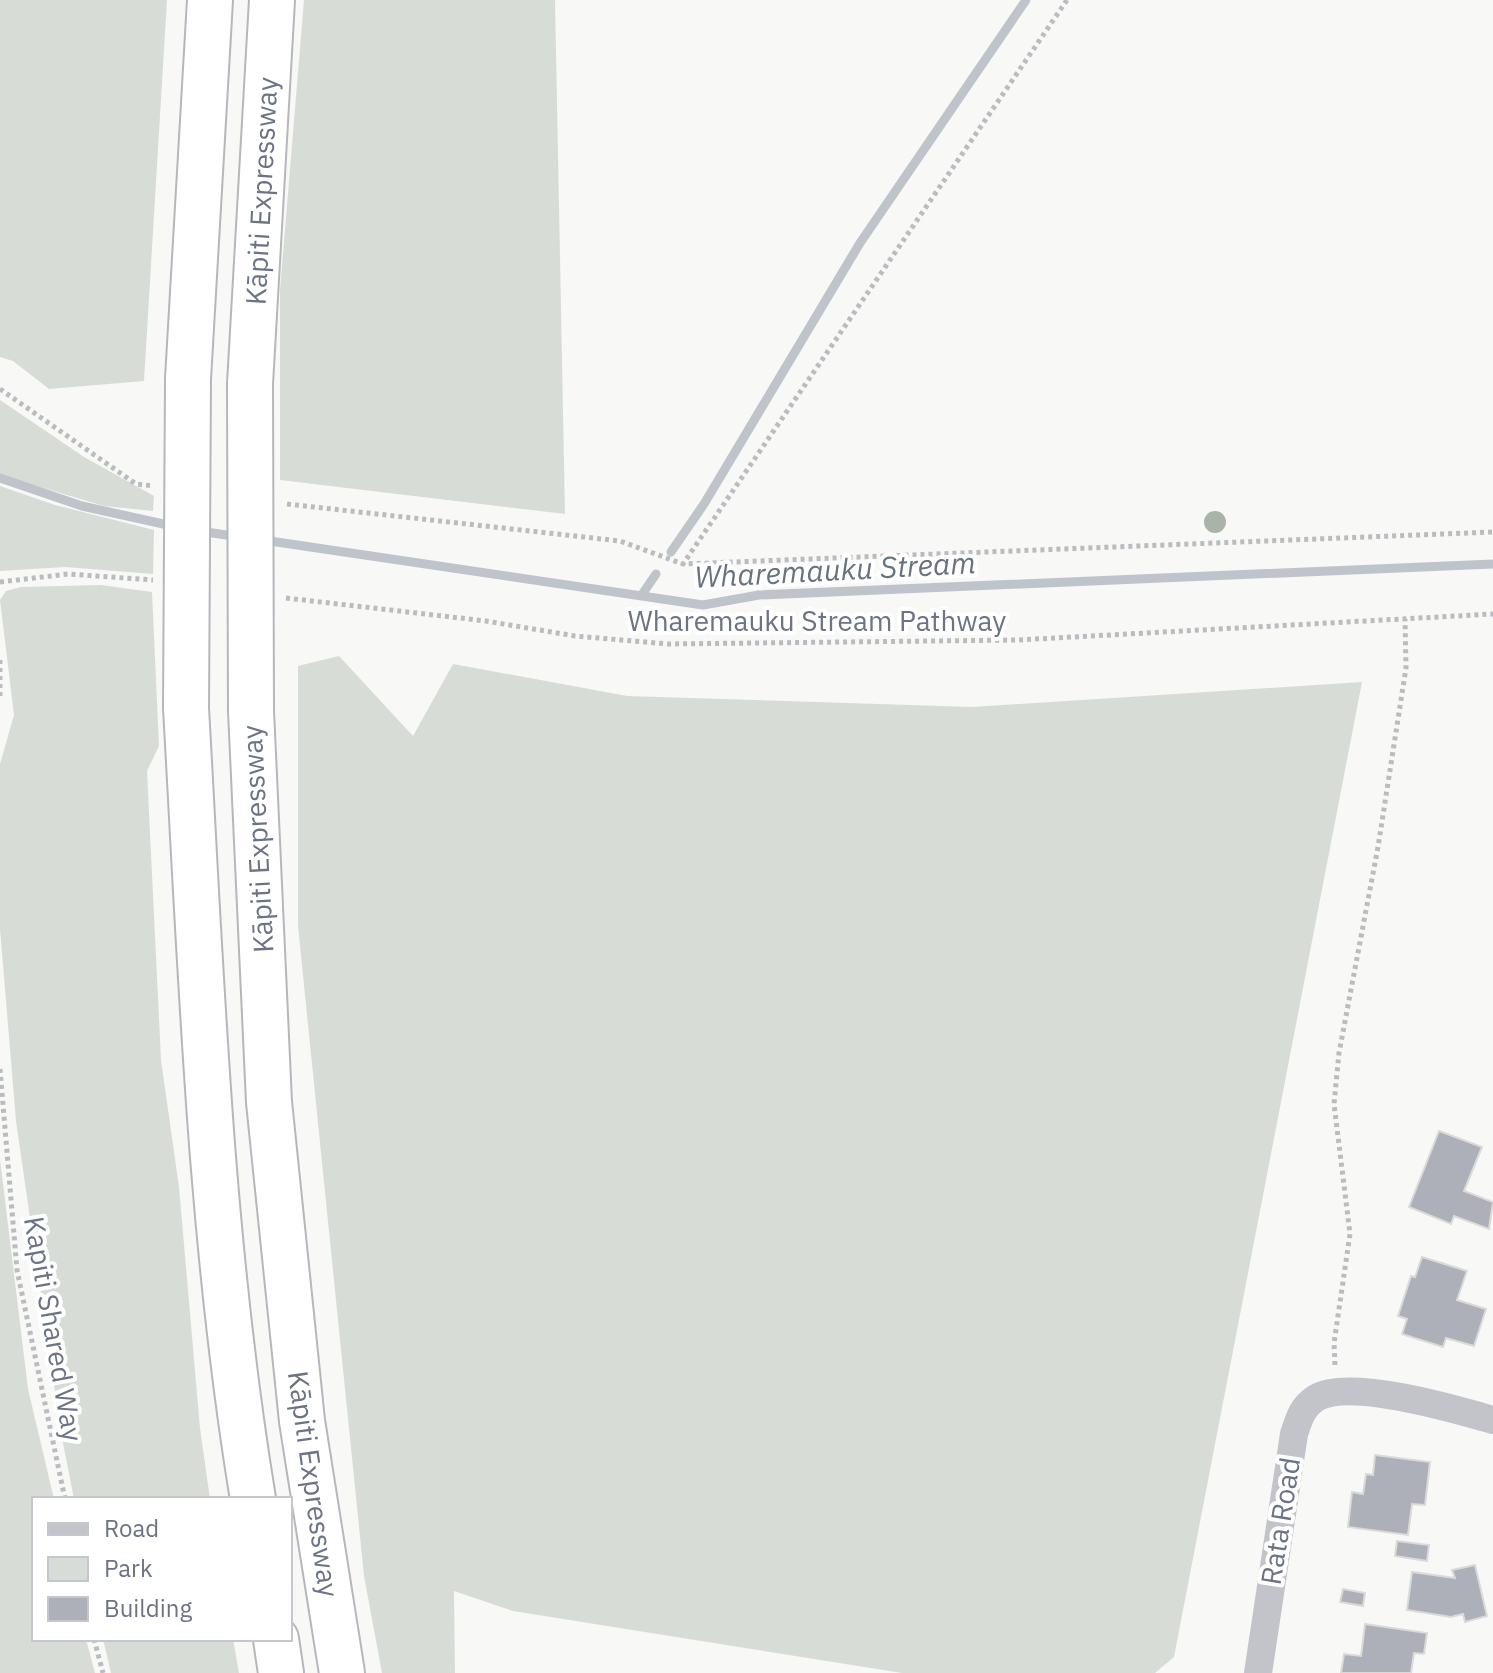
<svg xmlns="http://www.w3.org/2000/svg" width="1493" height="1673" font-family="'IBM Plex Sans',sans-serif">
  <style>
    .green { fill: #d7ddd6 }
    .lines { fill: none; stroke-linecap: round; stroke-linejoin: round }
    .stream { stroke: #bec4ca; stroke-width: 9 }
    .building { fill: #adb0b8; stroke: #dadad8; stroke-width: 2 }
    .motorway-casing { stroke: #b5b7bb; stroke-width: 48 }
    .path { stroke: #babcbf; stroke-width: 5; stroke-dasharray: 4 4; stroke-linecap: butt }
    .minor { stroke: #c2c4c9; stroke-width: 28 }
    .motorway { stroke: #fff; stroke-width: 44 }
    .motorway-bridge-casing { stroke: #b5b7bb; stroke-width: 48; stroke-linecap: butt }
    .motorway-bridge { stroke: #fff; stroke-width: 44 }
    .tree { fill: #a9b3a9 }
    .labels { text-anchor: middle; dominant-baseline: central; stroke-width: 8; stroke-linejoin: round; paint-order: stroke }
    .street-label { font-size: 28px; fill: #6b7384; stroke: #fff }
    .water-label { font-size: 30px; font-style: italic; fill: #67737f; stroke: #fff }
  </style>
  <rect width="100%" height="100%" fill="#f8f8f6"/>
  <path class="green" d="M0 0H167L144 381 49 389 13 361 0 357Z
    M304 0H555L565 514 280 480V290Z
    M0 400 84 457 154 496 153 511 104 506 0 475Z
    M0 486 55 505 154 530 153 574 65 567 0 571Z
    M101 585 152 592 159 746 147 771 161 1060 179 1187 200 1428 210 1499H74L61 1433 16 1121 0 929V764L14 715 0 600 6 591 21 587Z
    M339 656 413 736 453 664 627 696 972 707 1362 682 1174 1657 1155 1673H902L513 1611 454 1591 455 1673H382L364 1576 298 926V666Z
    M0 1159 28 1389 54 1499H34V1639H86L95 1673H0Z
    M103 1639H233L239 1673H111Z"/>
  <g class="lines">
    <path class="stream" d="M0 478 82 506 177 527
      M199 531 240 537
      M263 540 703 605 759 595 1493 564
      M671 552 704 504 860 243 1026 0
      M641 596 656 574"/>
  </g>
  <path class="building" d="M1439 1131 1482 1147 1464 1191 1493 1202 1489 1229 1454 1216 1451 1224 1409 1207Z
    M1422 1257 1467 1271 1457 1300 1486 1309 1474 1346 1446 1338 1443 1347 1402 1334 1407 1319 1398 1316 1411 1276 1415 1277Z
    M1375 1455 1430 1462 1425 1505 1412 1504 1408 1535 1348 1527 1352 1492 1363 1494 1366 1474 1373 1475Z
    M1397 1541 1429 1545 1427 1561 1395 1556Z
    M1475 1565 1487 1616 1465 1622 1463 1614 1451 1617 1407 1610 1412 1572 1455 1578 1452 1570Z
    M1343 1589 1365 1593 1363 1606 1340 1602Z
    M1365 1624 1427 1633 1424 1654 1414 1653 1411 1673H1341L1344 1654 1361 1656Z"/>
  <g class="lines">
    <defs>
      <path id="motorway" d="M188 379 210 0
        M250 384 272 0
        M186 708C201 971 210 1238 253 1499
        M251 711 269 1102 302 1421 342 1673
        M276 1639 281 1673"/>
    </defs>
    <use href="#motorway" class="motorway-casing"/>
    <path class="path" d="M1067 0 683 564 1493 532
      M0 389 136 484 154 486
      M287 504 620 541 683 564
      M0 582 68 574 153 580
      M286 598 486 621 575 636 668 644 1018 640 1493 614
      M0 660V700
      M0 1069 17 1270 65 1499
      M1335 1365 1334 1343 1350 1234 1334 1104 1339 1053 1378 847 1406 668 1405 619
      M94 1639 103 1673"/>
    <path class="minor" d="M1258 1673 1294 1434C1299 1419 1302 1407 1316 1398 1350 1378 1455 1409 1493 1420"/>
    <use href="#motorway" class="motorway"/>
    <defs>
      <path id="motorway-bridge" d="M250 384 251 711
        M186 708 188 379"/>
    </defs>
    <use href="#motorway-bridge" class="motorway-bridge-casing"/>
    <use href="#motorway-bridge" class="motorway-bridge"/>
  </g>
  <circle class="tree" cx="1215" cy="522" r="11"/>
  <g class="labels">
    <g class="street-label">
      <text transform="translate(261 191) rotate(-87)">Kāpiti Expressway</text>
      <text x="817" y="620">Wharemauku Stream Pathway</text>
      <text transform="translate(257 839) rotate(-93)">Kāpiti Expressway</text>
      <text transform="translate(54 1329) rotate(80)">Kapiti Shared Way</text>
      <text transform="translate(314 1484) rotate(82)">Kāpiti Expressway</text>
      <text transform="translate(1280 1521) rotate(-81)">Rata Road</text>
    </g>
    <g class="water-label">
      <text transform="translate(835 569) rotate(-3)">Wharemauku Stream</text>
    </g>
  </g>
  <rect x="32" y="1497" width="260" height="144" fill="#ffffff" stroke="#c4c7ce" stroke-width="2"/>
  <rect x="48" y="1523" width="40" height="12" fill="#c2c4c9" stroke="#c4c7ce" stroke-width="2"/>
  <text x="104" y="1537" font-size="24" fill="#6b7384">Road</text>
  <rect x="48" y="1557" width="40" height="24" fill="#d7ddd6" stroke="#c4c7ce" stroke-width="2"/>
  <text x="104" y="1577" font-size="24" fill="#6b7384">Park</text>
  <rect x="48" y="1597" width="40" height="24" fill="#adb0b8" stroke="#c4c7ce" stroke-width="2"/>
  <text x="104" y="1617" font-size="24" fill="#6b7384">Building</text>
</svg>
